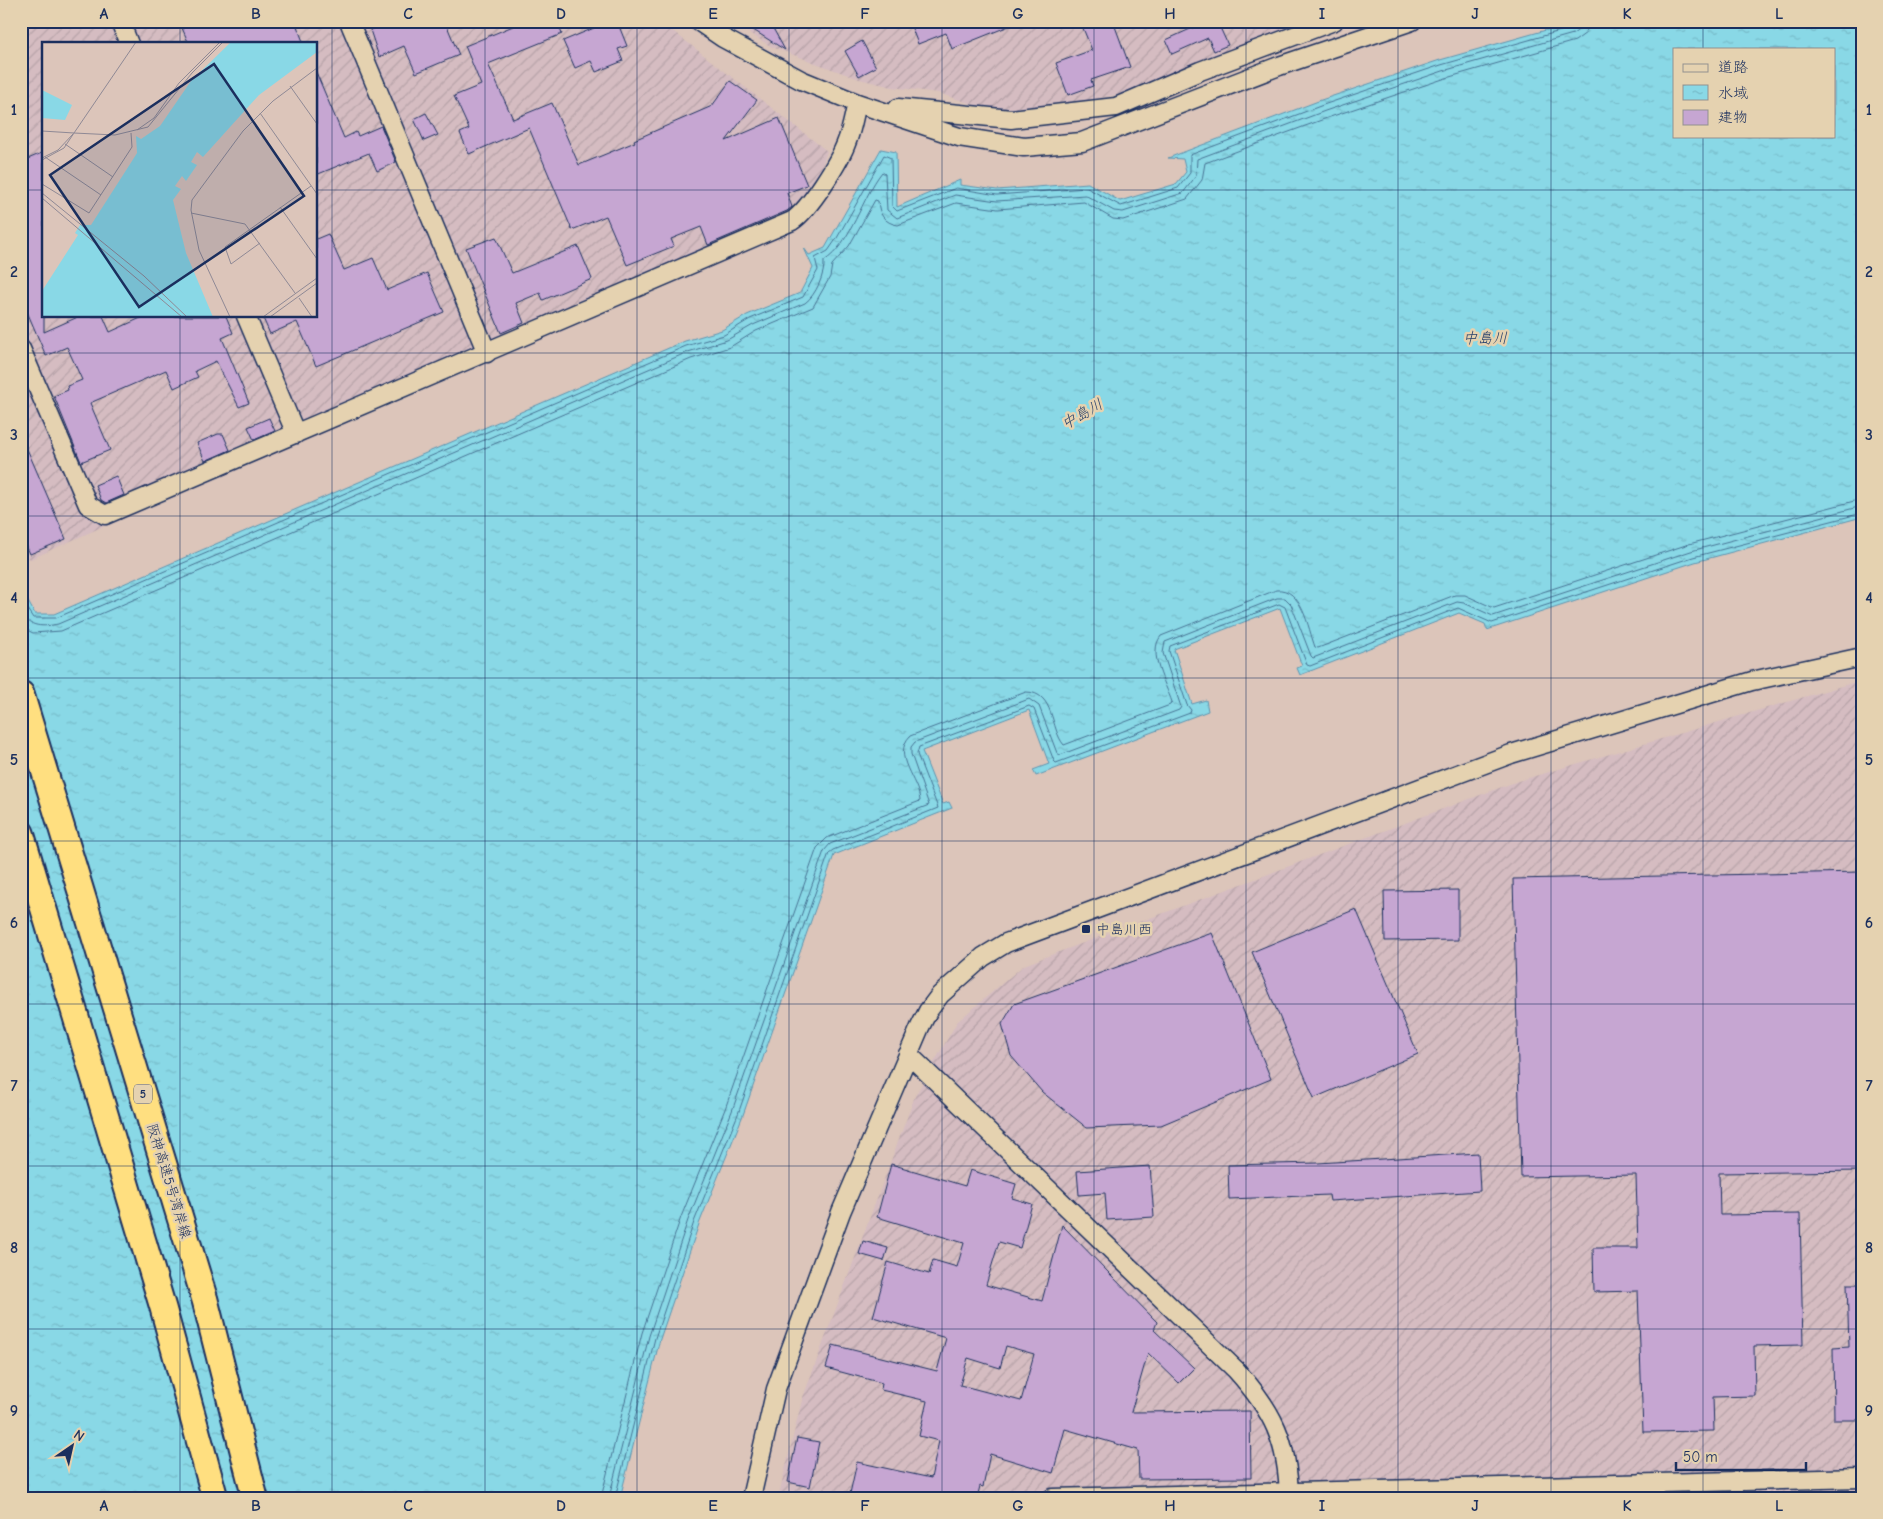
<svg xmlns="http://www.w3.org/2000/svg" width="1883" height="1519" font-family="'Comic Neue','Klee One',sans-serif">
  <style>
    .industrial { fill: url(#industrial-furrows); fill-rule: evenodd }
    .water { fill: url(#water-ripples); stroke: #5d94b0; fill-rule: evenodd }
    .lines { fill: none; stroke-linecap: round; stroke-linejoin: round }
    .shore { stroke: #477394; stroke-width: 1 }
    .building { fill: #c6a6d2; stroke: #1b2f5e; fill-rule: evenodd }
    .minor-casing { stroke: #1b2f5e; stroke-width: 21 }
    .highway-casing { stroke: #1b2f5e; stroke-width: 29 }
    .minor { stroke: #e5d2b0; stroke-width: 18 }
    .highway { stroke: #ffdf80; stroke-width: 25 }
    .grid { fill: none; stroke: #1b2f5e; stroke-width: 1; stroke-opacity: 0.55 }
    .poi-dot { fill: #1b2f5e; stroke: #e5d2b0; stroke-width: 2 }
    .labels { text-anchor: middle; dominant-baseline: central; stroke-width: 5; stroke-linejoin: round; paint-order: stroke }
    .shield { fill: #e5d2b0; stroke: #586077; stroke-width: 1 }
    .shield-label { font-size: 12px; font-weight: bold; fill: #1b2f5e }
    .poi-label { font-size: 14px; fill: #1b2f5e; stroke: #e5d2b0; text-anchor: start }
    .street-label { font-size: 14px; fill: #1b2f5e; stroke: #e5d2b0 }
    .water-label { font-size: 15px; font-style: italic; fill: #26406c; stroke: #e5d2b0 }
    .inset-road { fill: none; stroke: #8f8995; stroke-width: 1 }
    .view { fill: #1b2f5e; fill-opacity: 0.15; stroke: #1b2f5e; stroke-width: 2.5 }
    .inset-edge { fill: none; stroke: #1b2f5e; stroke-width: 2.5 }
    .neatline { fill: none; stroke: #1b2f5e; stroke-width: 2 }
    .grid-label { font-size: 16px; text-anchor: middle; font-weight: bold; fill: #1b2f5e }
  </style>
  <defs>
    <pattern id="industrial-furrows" width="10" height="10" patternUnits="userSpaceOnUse" patternTransform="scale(1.25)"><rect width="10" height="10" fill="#d5bcc1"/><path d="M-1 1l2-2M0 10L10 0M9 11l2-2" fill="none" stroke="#b6a2a8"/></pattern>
    <pattern id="water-ripples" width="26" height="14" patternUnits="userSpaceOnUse" patternTransform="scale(1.25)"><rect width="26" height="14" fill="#89d8e6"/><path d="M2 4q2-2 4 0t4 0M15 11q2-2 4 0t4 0" fill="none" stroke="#76bac8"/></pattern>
  </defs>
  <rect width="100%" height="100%" fill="#dcc5ba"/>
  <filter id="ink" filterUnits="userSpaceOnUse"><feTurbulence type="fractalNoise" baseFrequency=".02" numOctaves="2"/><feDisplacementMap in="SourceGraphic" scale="10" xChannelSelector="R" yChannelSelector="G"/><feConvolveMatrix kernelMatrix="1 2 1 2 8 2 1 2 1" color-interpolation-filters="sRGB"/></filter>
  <g filter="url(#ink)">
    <path class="industrial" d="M21 21H660L827 151 818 179 796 213 31 559 21 555ZM44 44H316V316H44Z
      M729 21H1312L1131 92 1035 110 981 107 938 93 892 87 859 79 772 47Z
      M1862 680V1498H778L802 1400 915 1096 957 1022 1024 965 1518 781Z"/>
    <path class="water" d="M1578 21H1862V517L1695 562 1487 630 1485 624 1459 613 1300 675 1297 668 1302 666 1280 608 1174 649 1192 704 1206 700 1208 711 1036 776 1033 770 1049 764 1029 710 922 751 943 804 949 802 952 808 834 855 743 1115 699 1224 660 1339 620 1498H21V589L35 614H54L685 341 722 330 747 315 800 293 813 268 804 248 809 255 825 248 881 149 896 152 897 207 960 180V185L997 190 1088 183 1120 201 1176 184 1186 172 1183 159 1168 158 1321 100 1440 60ZM1674 49H1834V136H1674Z"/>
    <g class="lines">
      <path class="shore" d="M21 600 33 618H56L686 346 724 335 750 319 803 297 818 270 815 258 828 251 837 238 884 155 891 158 892 206 897 211 956 188 997 195 1087 188 1121 206 1178 188 1190 173V155L1323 105 1441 65 1571 28 1575 21
        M21 613C30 628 43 627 58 624L688 352 727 340 753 325 805 303C816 295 825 274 824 261 851 244 862 197 882 172L885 174 887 210 897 218 955 195 997 201 1085 195 1114 211 1123 212 1183 193 1196 176 1197 159 1325 111 1443 71 1573 34 1580 29 1581 21
        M21 627 33 633 61 631 691 359 730 347 756 331 813 307 830 277 832 265 849 246 875 200 878 201C879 214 884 223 898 225L956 203 998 209 1084 202 1113 219 1123 220 1187 199 1202 180 1205 163 1327 118 1446 78 1575 41 1586 33 1589 21
        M601 1498 642 1333 681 1217 725 1109 817 848 827 838 920 801C919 780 891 756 910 736L1026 692C1055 692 1050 729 1064 745L1170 705 1172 702C1166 684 1147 653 1161 636L1276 590C1302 587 1308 628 1315 647L1318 648 1455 595H1465L1494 608 1689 544 1862 499
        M609 1498 649 1336 688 1220 732 1111 824 851 830 844 929 805 911 754V747L915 742 1029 699 1039 706 1057 753 1060 755 1179 710 1181 707 1163 653 1165 642 1277 598H1285L1291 604 1311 656 1313 658 1457 602 1464 603 1493 616 1691 551 1862 506
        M615 1498 655 1338 694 1222 738 1114 829 853 833 850 938 808 917 754 919 747 1029 706 1034 709 1054 761 1056 763 1190 713 1191 710 1187 705 1169 651 1170 646 1279 604 1285 607 1307 665 1310 666 1458 608 1492 623 1693 557 1862 513"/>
    </g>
    <path class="building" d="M179 21H295L304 44H189Z
      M390 21H445L459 55 416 73 404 46 379 57 370 30Z
      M525 21H557L562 34 488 64 513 119 552 103 579 165 635 142 634 140 712 106 730 81 757 100 726 141 779 118 807 185 787 193 792 207 787 211 708 245 701 227 671 239 674 246 627 265 606 216 572 230 529 128 469 154 460 133 469 129 454 96 481 85 465 46Z
      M591 21H617L627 46 618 49 623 61 596 72 591 61 575 68 563 41 594 28Z
      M739 21H769L785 50Z
      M909 21H1019V22L952 49 946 33 918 44Z
      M1080 21H1113L1130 67 1091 80 1093 86 1068 95 1056 63 1092 50Z
      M1198 21H1217L1228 45 1214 51 1208 38 1172 54 1166 40 1199 25Z
      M862 41 876 67 859 76 845 51Z
      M316 72 344 138 356 132 358 136 381 126 396 162 377 171 369 153 316 175Z
      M426 113 438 135 424 141 414 119Z
      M44 152V332L80 316H103L110 332 145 316H226L233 333 222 338 249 403 239 407 216 361 195 371 198 377 174 388 166 370 90 403 110 450 81 462 54 396 68 390 67 386 82 380 67 347 46 356 25 307 21 308V162Z
      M328 234 344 270 373 258 387 290 427 273 444 312 316 366 297 322 270 334 262 316H316V239Z
      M496 237 512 273 578 246 592 279 543 300 540 293 516 303 524 323 501 333 466 248Z
      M269 418 275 431 254 440 248 427Z
      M218 434H223L230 450 205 461 197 443Z
      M21 435 66 539 30 554 21 533Z
      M116 476 124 495 106 503 101 500 95 485Z
      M1862 872V1171L1719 1173 1720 1215 1800 1214 1803 1345 1754 1346 1755 1396 1713 1397 1714 1431 1643 1432 1638 1291 1594 1292 1593 1248H1638L1636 1175 1521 1177 1513 879Z
      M1458 890V940L1385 941 1384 891Z
      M1356 909 1418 1054 1314 1098 1252 952Z
      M1212 933 1271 1079 1161 1125 1087 1128 1042 1092 1011 1056 1002 1024 1014 1004Z
      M1478 1153 1480 1191 1330 1201 1329 1195 1229 1199 1228 1165 1318 1163Z
      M891 1164 965 1186 970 1170 1016 1184 1012 1198 1032 1204 1020 1248 999 1242 986 1285 1042 1301 1062 1225 1157 1322 1154 1330 1194 1368 1179 1383 1148 1353 1131 1412 1250 1411 1251 1478 1139 1479 1138 1450 1065 1429 1053 1473 990 1454 983 1487 980 1486 977 1498H849L857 1462 931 1478 939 1441 919 1436 927 1401 881 1390 882 1383 826 1368 833 1345 937 1371 946 1338 873 1317 888 1262 929 1274 933 1260 957 1267 964 1243 877 1217ZM1006 1346 1034 1354 1021 1401 960 1385 968 1358 1000 1368Z
      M1150 1166 1154 1217 1107 1220 1105 1193 1079 1195 1077 1171Z
      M863 1241 888 1248 884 1261 859 1254Z
      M1847 1284H1862V1420H1834L1833 1348 1849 1347Z
      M797 1438 819 1442 810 1487 788 1482Z"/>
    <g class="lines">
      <defs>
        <path id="minor" d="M120 21 129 44
          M349 21 487 353
          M698 21 723 38 801 80 857 103 959 137 1024 147 1082 142 1279 66 1412 21
          M898 108 1011 119 1116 107 1200 71 1334 21
          M246 316 296 434
          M21 349 88 505 105 515 792 221C809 210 840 161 847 141 852 129 854 115 857 103
          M908 1054 1236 1370C1273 1411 1288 1441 1289 1498
          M1641 1483V1498
          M751 1498 776 1389 841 1212 920 1027 928 1011 940 995 983 957 1006 943 1511 754 1752 681 1862 657
          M1052 1498 1862 1478"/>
        <path id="highway" d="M21 694 205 1300 255 1498
          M21 833 163 1308 215 1498"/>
      </defs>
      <use href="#minor" class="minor-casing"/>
      <use href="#highway" class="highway-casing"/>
      <use href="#minor" class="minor"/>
      <use href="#highway" class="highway"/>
    </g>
  </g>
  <path class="grid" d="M180 21V44M332 21V1498M485 21V1498M637 21V1498M789 21V1498M942 21V1498M1094 21V1498M1246 21V1498M1398 21V1498M1551 21V1498M1703 21V49M1703 136V1498M21 190H44M316 190H1862M180 316V1498M21 353H1862M21 516H1862M21 678H1862M21 841H1862M21 1004H1862M21 1166H1862M21 1329H1862"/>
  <rect class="poi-dot" x="1081" y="924" width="10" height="10" rx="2.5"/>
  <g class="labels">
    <rect class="shield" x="134" y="1084.5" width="18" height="19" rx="4"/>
    <g class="shield-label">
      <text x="143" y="1094">5</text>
    </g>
    <g class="poi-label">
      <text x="1096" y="929">中島川西</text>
    </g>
    <g class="street-label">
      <text transform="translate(169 1181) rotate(73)">阪神高速5号湾岸線</text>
    </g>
    <g class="water-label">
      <text x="1485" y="338">中島川</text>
      <text transform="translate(1082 414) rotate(-30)">中島川</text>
    </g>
  </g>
  <g transform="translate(42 42)">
    <rect width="275" height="275" fill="#dcc5ba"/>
    <path d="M189 0H275V10L217 53 161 115 155 110 149 120 155 123 144 139 140 134 133 144 139 147 131 158 144 211 171 275H0V249L36 193 33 191 38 183H49L90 119 95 111 94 94 99 97 118 84 149 39ZM0 48 30 63 23 78 0 76Z" fill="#89d8e6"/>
    <path class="inset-road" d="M248 44 275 82M218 71 275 152M95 88 112 76 137 41 178 0M0 89 32 91 94 0M32 91 73 93 106 85 150 31 181 0M23 102 71 135M3 115 59 153M0 116 16 108 31 92M0 118 22 106 32 91M0 142 47 171 90 105 89 91M0 151 102 234 145 275M0 156 140 275M238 165 275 217M149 171 203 182 253 251M218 201 189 222 183 205 269 144M257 256 270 275M188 275 157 208 149 168 150 158 201 89 231 59 275 26M221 275 275 236M228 275 275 241"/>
    <path class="view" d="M172 22 262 154 97 265 8 133Z"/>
    <rect width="275" height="275" class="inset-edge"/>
  </g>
  <rect width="1883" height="1519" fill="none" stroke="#e5d2b0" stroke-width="55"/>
  <rect x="1673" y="48" width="162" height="90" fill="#e5d2b0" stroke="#94918f"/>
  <rect x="1683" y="64" width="25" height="8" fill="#e5d2b0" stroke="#94918f"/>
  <text x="1718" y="72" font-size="15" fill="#1b2f5e">道路</text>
  <rect x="1683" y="85" width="25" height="15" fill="url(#water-ripples)" stroke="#94918f"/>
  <text x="1718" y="98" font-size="15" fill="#1b2f5e">水域</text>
  <rect x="1683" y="110" width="25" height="15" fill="#c6a6d2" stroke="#94918f"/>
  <text x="1718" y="122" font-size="15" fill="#1b2f5e">建物</text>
  <g transform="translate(72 1446) rotate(34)" stroke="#e5d2b0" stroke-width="4" paint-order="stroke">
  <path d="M0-4L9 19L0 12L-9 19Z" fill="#1b2f5e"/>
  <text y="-8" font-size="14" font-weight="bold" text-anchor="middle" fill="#1b2f5e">N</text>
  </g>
  <path d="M1676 1462v8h130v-8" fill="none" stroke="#1b2f5e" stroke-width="2.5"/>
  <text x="1683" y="1462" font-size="15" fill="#1b2f5e" stroke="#e5d2b0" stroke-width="4" paint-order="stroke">50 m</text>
  <rect x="28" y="28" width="1828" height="1464" class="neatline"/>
  <g class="grid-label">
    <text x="104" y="19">A</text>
    <text x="256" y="19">B</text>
    <text x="408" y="19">C</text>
    <text x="561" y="19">D</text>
    <text x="713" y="19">E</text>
    <text x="865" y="19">F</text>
    <text x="1018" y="19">G</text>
    <text x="1170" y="19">H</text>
    <text x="1322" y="19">I</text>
    <text x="1475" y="19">J</text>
    <text x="1627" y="19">K</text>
    <text x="1779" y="19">L</text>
    <text x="14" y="115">1</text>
    <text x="1869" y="115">1</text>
    <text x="14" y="277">2</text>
    <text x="1869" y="277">2</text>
    <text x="14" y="440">3</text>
    <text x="1869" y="440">3</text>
    <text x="14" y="603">4</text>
    <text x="1869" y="603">4</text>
    <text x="14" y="765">5</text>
    <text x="1869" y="765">5</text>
    <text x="14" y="928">6</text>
    <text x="1869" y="928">6</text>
    <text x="14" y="1091">7</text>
    <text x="1869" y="1091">7</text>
    <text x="14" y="1253">8</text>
    <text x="1869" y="1253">8</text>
    <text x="14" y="1416">9</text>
    <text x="1869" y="1416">9</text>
    <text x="104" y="1511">A</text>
    <text x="256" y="1511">B</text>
    <text x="408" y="1511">C</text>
    <text x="561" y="1511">D</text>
    <text x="713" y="1511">E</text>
    <text x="865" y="1511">F</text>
    <text x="1018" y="1511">G</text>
    <text x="1170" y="1511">H</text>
    <text x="1322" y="1511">I</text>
    <text x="1475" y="1511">J</text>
    <text x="1627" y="1511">K</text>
    <text x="1779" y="1511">L</text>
  </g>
</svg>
